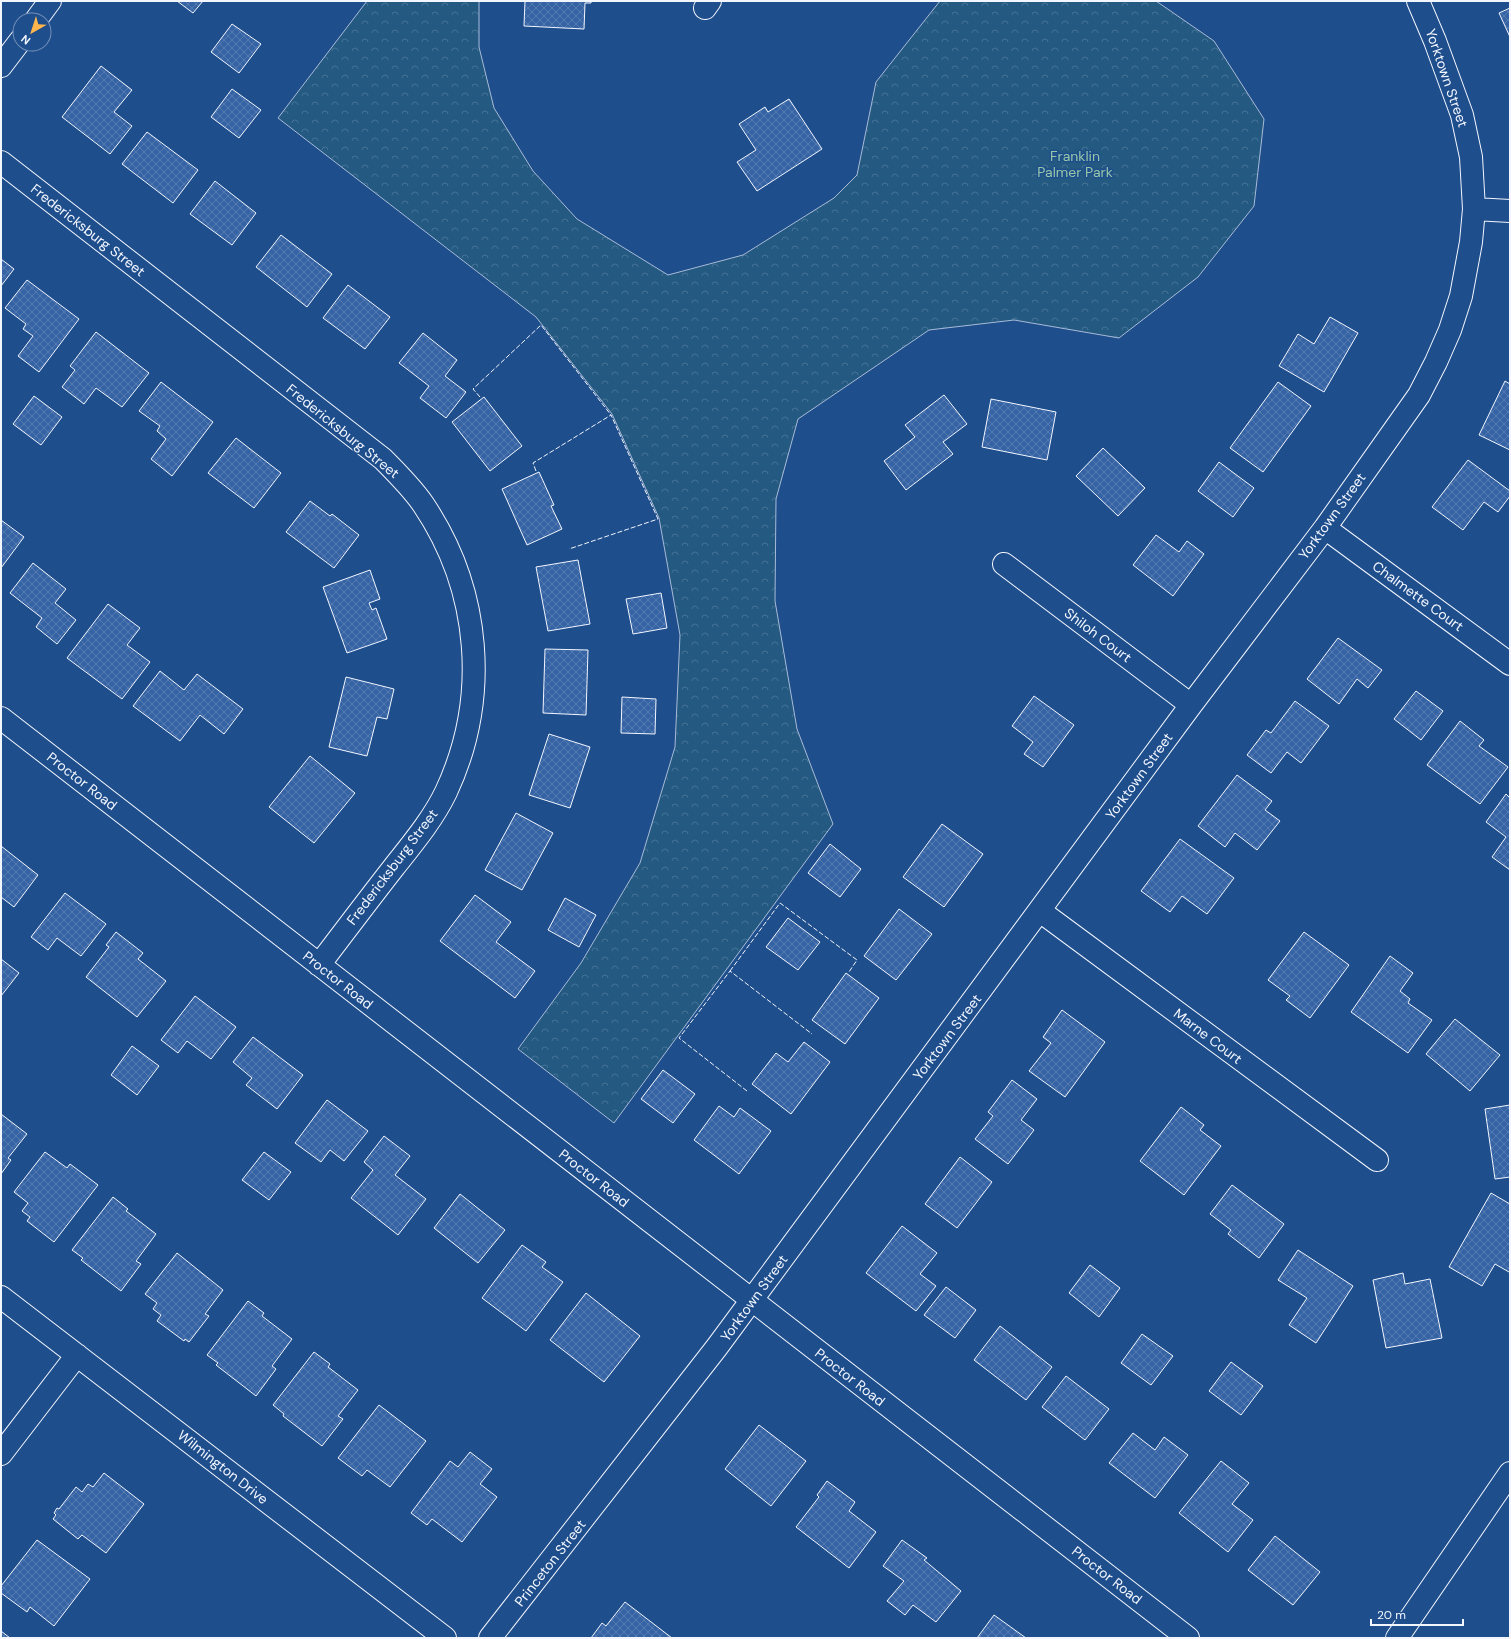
<svg xmlns="http://www.w3.org/2000/svg" width="1511" height="1639" font-family="'DM Sans',sans-serif">
  <style>
    .forest { fill: url(#forest-crowns); stroke: #a8bbd7 }
    .building { fill: url(#building-cross-hatch); stroke: #f2f6ff }
    .lines { fill: none; stroke-linecap: round; stroke-linejoin: round }
    .minor-casing { stroke: #f2f6ff; stroke-width: 24 }
    .minor { stroke: #1f4e8c; stroke-width: 22 }
    .fence { stroke: #f2f6ff; stroke-width: 1; stroke-dasharray: 5 2; stroke-linecap: butt }
    .labels { text-anchor: middle; dominant-baseline: central; stroke-width: 3; stroke-linejoin: round; paint-order: stroke }
    .street-label { font-size: 14px; fill: #f2f6ff; stroke: #1f4e8c }
    .park-label { font-size: 14px; fill: #97c8a6; stroke: #1f4e8c }
  </style>
  <defs>
    <pattern id="forest-crowns" width="20" height="18" patternUnits="userSpaceOnUse"><rect width="20" height="18" fill="#245a82"/><path d="M2 6a3 3 0 1 1 6 0M12 15a3 3 0 1 1 6 0" fill="none" stroke="#447295"/></pattern>
    <pattern id="building-cross-hatch" width="8" height="8" patternUnits="userSpaceOnUse"><rect width="8" height="8" fill="#3563a3"/><path d="M0 0l8 8M0 8l8-8" fill="none" stroke="#537ab1"/></pattern>
  </defs>
  <rect width="100%" height="100%" fill="#1f4e8c"/>
  <path class="forest" d="M367 1H479V47L494 108 533 171 577 219 668 275 743 255 834 198 857 175 876 82 940 1H1156L1214 41 1264 119 1254 206 1198 277 1119 338 1014 320 929 330 798 419 776 499 775 601 797 729 833 824 614 1123 518 1049 581 963 640 863 675 747 680 635 659 518 612 414 536 317 278 118Z"/>
  <path class="building" d="M177 1H203L193 13Z
    M525 1H591V3H585L584 29 524 26Z
    M1510 8V37L1499 13Z
    M232 24 261 44 239 73 211 52Z
    M101 66 132 90 114 112 132 126 110 154 62 117Z
    M232 89 261 110 239 138 211 117Z
    M789 99 822 149 757 191 737 162 756 150 739 124 765 107 768 112Z
    M147 132 198 170 173 203 122 164Z
    M215 181 256 213 232 245 190 214Z
    M281 235 332 274 307 307 256 267Z
    M1 259 14 269 1 286Z
    M27 280 79 319 39 372 18 356 33 336 23 329 26 324 5 308Z
    M348 285 390 317 365 349 323 318Z
    M1330 317 1358 333 1324 392 1279 366 1298 334 1314 344Z
    M96 332 149 373 122 407 96 388 84 404 62 387 75 370 70 366Z
    M423 333 457 360 445 376 466 392 446 418 420 398 429 386 399 363Z
    M1505 381 1510 384V450L1479 435Z
    M161 382 213 422 172 476 151 459 166 439 157 431 160 426 139 411Z
    M1278 382 1311 406 1263 472 1230 448Z
    M944 395 967 424 943 442 953 454 906 490 884 461 915 437 905 425Z
    M34 396 62 417 41 445 13 424Z
    M484 397 522 446 490 471 452 422Z
    M991 399 1056 412 1047 460 982 447Z
    M236 438 281 473 254 508 208 473Z
    M1103 448 1145 488 1118 516 1076 476Z
    M1468 460 1510 491V496L1498 512 1484 502 1463 530 1432 507Z
    M1219 462 1254 488 1233 517 1198 491Z
    M539 472 554 505 551 506 562 529 527 545 502 489Z
    M310 501 330 516 332 514 359 535 334 568 286 532Z
    M1 520 24 537 1 568Z
    M1156 535 1179 552 1187 541 1204 554 1173 596 1133 565Z
    M578 560 590 624 548 631 536 567Z
    M33 563 66 589 55 603 76 620 57 644 36 627 42 618 10 593Z
    M370 570 380 599 369 603 372 610 376 608 387 639 347 653 323 587Z
    M661 593 667 628 633 634 626 599Z
    M108 604 140 628 127 645 150 662 122 699 67 658Z
    M1338 638 1382 670 1368 688 1357 679 1339 704 1307 679Z
    M545 649 588 650 586 715 543 713Z
    M160 671 184 690 197 674 243 709 224 734 200 715 180 741 133 706Z
    M346 677 394 689 387 719 377 717 367 756 329 747Z
    M1416 691 1443 711 1421 740 1394 719Z
    M1034 696 1074 725 1043 767 1024 754 1033 742 1012 726Z
    M622 697 656 699 655 734 621 733Z
    M1295 701 1329 726 1301 763 1287 752 1271 773 1247 755 1266 730 1271 733Z
    M1460 721 1484 740 1479 746 1508 767 1480 804 1427 765Z
    M549 734 590 747 570 808 529 795Z
    M310 756 355 793 314 843 269 807Z
    M1237 775 1272 801 1265 810 1280 821 1257 850 1235 833 1225 847 1198 826Z
    M1506 794 1510 798V870L1492 857 1506 837 1486 822Z
    M516 813 553 833 522 890 485 870Z
    M942 824 983 854 944 907 903 877Z
    M1180 839 1234 878 1207 914 1182 896 1170 912 1141 891Z
    M830 844 861 869 840 897 808 873Z
    M1 846 38 875 14 907 1 897Z
    M65 893 106 924 81 956 57 938 48 950 31 937Z
    M475 895 511 922 496 942 535 971 515 998 440 941Z
    M565 898 596 915 579 947 548 930Z
    M899 909 932 934 896 980 864 956Z
    M788 918 820 942 798 970 766 947Z
    M116 932 143 953 138 959 166 981 137 1017 86 977 109 947 106 945Z
    M1304 932 1349 965 1310 1018 1286 1000 1290 996 1268 980Z
    M1390 956 1413 973 1400 991 1410 999 1408 1003 1432 1020 1408 1053 1351 1012Z
    M1 959 19 973 1 996Z
    M846 973 879 998 845 1044 812 1020Z
    M195 996 236 1027 211 1059 187 1041 178 1053 161 1040Z
    M1062 1010 1105 1042 1065 1097 1029 1071 1051 1043 1043 1037Z
    M1455 1019 1500 1055 1470 1091 1426 1054Z
    M253 1037 303 1075 277 1109 246 1085 252 1078 233 1062Z
    M804 1042 830 1062 791 1114 752 1084 776 1053 788 1062Z
    M132 1046 159 1066 137 1095 111 1075Z
    M663 1070 695 1094 673 1123 641 1099Z
    M1012 1080 1037 1099 1021 1120 1034 1130 1008 1164 975 1139 993 1116 988 1112Z
    M327 1100 368 1131 344 1161 330 1150 321 1162 295 1143Z
    M1510 1105V1177L1495 1179 1485 1109Z
    M719 1106 734 1117 740 1108 771 1131 739 1174 694 1140Z
    M1181 1107 1204 1125 1200 1130 1221 1146 1184 1195 1140 1161Z
    M1 1114 27 1134 8 1158 11 1160 1 1174Z
    M384 1136 410 1156 395 1175 426 1199 398 1235 351 1198 373 1170 364 1162Z
    M45 1152 67 1168 70 1164 98 1185 54 1242 27 1221 30 1217 22 1211 28 1203 14 1192Z
    M264 1152 291 1172 269 1200 242 1180Z
    M960 1157 992 1182 957 1228 925 1204Z
    M1232 1185 1284 1224 1259 1258 1228 1234 1231 1230 1210 1214Z
    M1491 1193 1510 1204V1270L1509 1272 1495 1264 1482 1286 1449 1267Z
    M460 1194 505 1230 478 1263 434 1228Z
    M113 1197 128 1209 126 1211 156 1234 136 1261 141 1264 121 1291 81 1260 83 1258 72 1250Z
    M902 1226 937 1253 920 1274 936 1286 916 1311 866 1273Z
    M522 1245 546 1262 542 1267 563 1282 526 1331 482 1298Z
    M1298 1250 1353 1286 1316 1343 1289 1325 1307 1298 1278 1280Z
    M177 1253 223 1290 205 1314 209 1316 189 1342 185 1339 184 1341 157 1321 161 1315 153 1309 157 1303 145 1294Z
    M1090 1265 1120 1288 1099 1317 1069 1293Z
    M1403 1273 1405 1284 1430 1279 1442 1338 1386 1348 1373 1280Z
    M946 1287 976 1310 955 1338 924 1315Z
    M586 1293 640 1336 604 1382 550 1340Z
    M248 1301 264 1313 262 1316 292 1339 272 1366 276 1369 256 1396 216 1365 218 1363 207 1355Z
    M1000 1326 1052 1367 1026 1400 974 1360Z
    M1142 1334 1173 1356 1151 1385 1121 1363Z
    M314 1352 330 1364 328 1367 358 1390 338 1416 343 1419 322 1446 283 1416 284 1414 273 1405Z
    M1231 1362 1263 1386 1241 1415 1209 1391Z
    M1066 1376 1109 1409 1085 1440 1042 1407Z
    M379 1405 426 1441 390 1487 367 1470 362 1476 338 1458Z
    M759 1425 806 1461 771 1506 725 1469Z
    M1133 1433 1155 1450 1164 1437 1188 1455 1155 1498 1109 1463Z
    M470 1452 492 1469 480 1484 497 1497 462 1542 432 1519 427 1525 411 1513 450 1461 458 1467Z
    M1221 1461 1249 1483 1232 1504 1253 1520 1228 1552 1179 1513Z
    M104 1473 144 1504 106 1553 82 1535 78 1539 53 1519 56 1515 54 1513 57 1508 59 1509 76 1487 82 1492 88 1484 93 1487Z
    M827 1481 855 1502 849 1511 876 1532 849 1568 796 1527 819 1497 817 1495Z
    M1275 1536 1320 1572 1293 1605 1248 1570Z
    M37 1540 90 1579 54 1626 30 1607 27 1612 1 1593V1586Z
    M902 1540 927 1558 924 1560 961 1591 936 1622 913 1605 905 1615 887 1601 904 1581 883 1566Z
    M625 1602 672 1638H591L602 1623 606 1626Z
    M994 1615 1026 1638H977Z
    M1 1631 10 1638H1Z"/>
  <g class="lines">
    <defs>
      <path id="minor" d="M705 8 710 1
        M36 20 50 1
        M1 66 20 41
        M1 162 383 459C397 473 412 488 423 504 481 590 490 698 446 792 433 819 413 843 394 867 369 899 344 932 319 965
        M1474 209 1510 211
        M1325 528 1510 664
        M1004 564 1191 705
        M1 718 1188 1638
        M1040 911 1377 1160
        M1 1297 445 1638
        M1 1454 77 1355
        M490 1638 717 1347 1191 705 1325 528 1419 395 1436 362 1450 330 1461 296 1471 242 1474 209 1471 157 1462 115 1435 41 1418 1
        M1397 1638 1510 1473"/>
    </defs>
    <use href="#minor" class="minor-casing"/>
    <use href="#minor" class="minor"/>
    <path class="fence" d="M480 397 473 389 541 325 611 415
      M536 471 533 463 611 415 658 519 569 549
      M730 971 780 903 857 960 849 972
      M747 1091 679 1038 730 971 812 1034"/>
  </g>
  <g class="labels">
    <g class="street-label">
      <text transform="translate(1447 78) rotate(71)">Yorktown Street</text>
      <text transform="translate(88 230) rotate(38)">Fredericksburg Street</text>
      <text transform="translate(343 431) rotate(39)">Fredericksburg Street</text>
      <text transform="translate(1332 516) rotate(-54)">Yorktown Street</text>
      <text transform="translate(1418 596) rotate(36)">Chalmette Court</text>
      <text transform="translate(1098 635) rotate(37)">Shiloh Court</text>
      <text transform="translate(1139 776) rotate(-54)">Yorktown Street</text>
      <text transform="translate(82 781) rotate(38)">Proctor Road</text>
      <text transform="translate(392 867) rotate(-53)">Fredericksburg Street</text>
      <text transform="translate(338 980) rotate(38)">Proctor Road</text>
      <text transform="translate(1208 1036) rotate(37)">Marne Court</text>
      <text transform="translate(947 1037) rotate(-53)">Yorktown Street</text>
      <text transform="translate(594 1178) rotate(38)">Proctor Road</text>
      <text transform="translate(754 1298) rotate(-54)">Yorktown Street</text>
      <text transform="translate(850 1377) rotate(38)">Proctor Road</text>
      <text transform="translate(223 1467) rotate(38)">Wilmington Drive</text>
      <text transform="translate(550 1563) rotate(-52)">Princeton Street</text>
      <text transform="translate(1107 1575) rotate(38)">Proctor Road</text>
    </g>
    <g class="park-label">
      <text x="1075" y="156">Franklin<tspan x="1075" dy="16">Palmer Park</tspan></text>
    </g>
  </g>
  <rect width="1511" height="1639" fill="none" stroke="#f2f6ff" stroke-width="4"/>
  <g transform="translate(32 32) rotate(219)"><circle r="19" fill="#1f4e8c" stroke="#7391ba"/>
  <path d="M0-3L7 15L0 10L-7 15Z" fill="#ffb74d"/>
  <text y="-6" font-size="11" font-weight="bold" text-anchor="middle" fill="#f2f6ff">N</text>
  </g>
  <path d="M1371 1619v6h92v-6" fill="none" stroke="#f2f6ff" stroke-width="2"/>
  <text x="1377" y="1619" font-size="12" fill="#f2f6ff" stroke="#1f4e8c" stroke-width="3" paint-order="stroke">20 m</text>
</svg>
